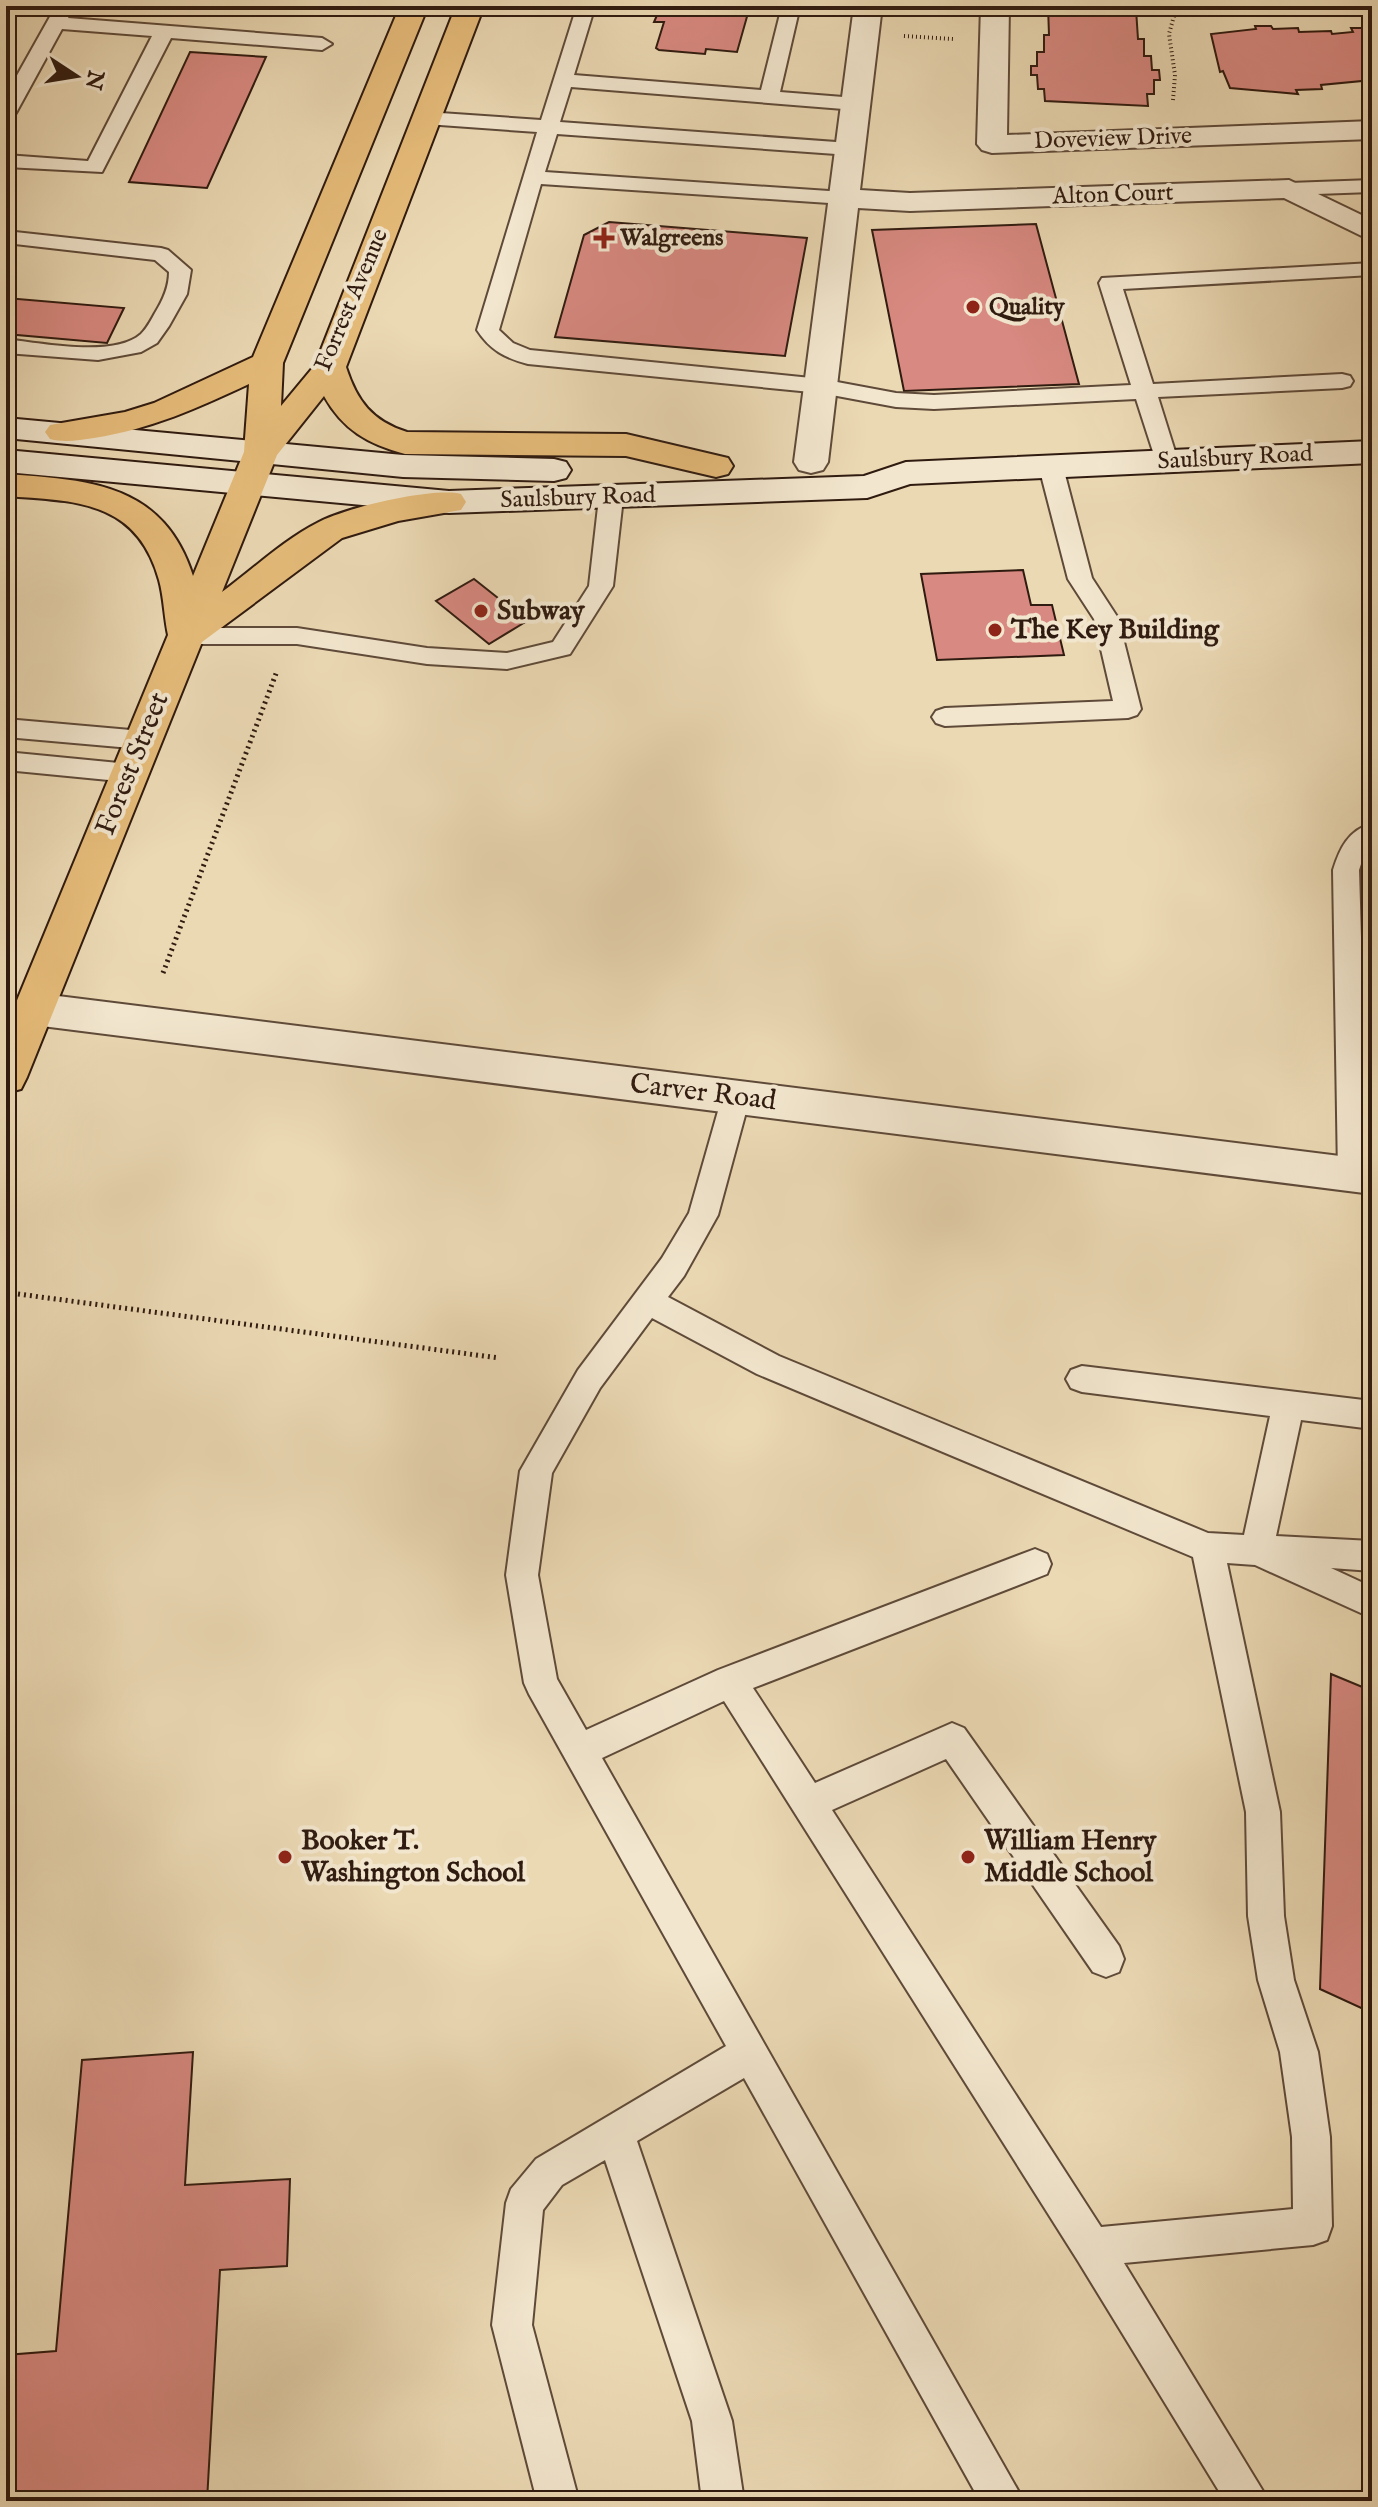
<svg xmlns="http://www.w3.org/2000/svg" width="1378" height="2507" font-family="'IM FELL English',serif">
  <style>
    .building { fill: #d88981; stroke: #301b10; stroke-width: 2 }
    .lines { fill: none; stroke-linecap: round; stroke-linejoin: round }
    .lane-casing { stroke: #5f4a39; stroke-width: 4 }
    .street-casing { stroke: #5f4a39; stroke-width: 4 }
    .secondary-casing { stroke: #301b10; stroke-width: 4 }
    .highway-casing { stroke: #301b10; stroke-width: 4 }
    .path-far1 { stroke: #301b10; stroke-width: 4; stroke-dasharray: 1 3; stroke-linecap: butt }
    .path { stroke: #301b10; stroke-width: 5; stroke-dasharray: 2 4; stroke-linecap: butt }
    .lane { fill: #f2e6ce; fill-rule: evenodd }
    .street { fill: #f2e6ce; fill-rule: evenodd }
    .secondary { fill: #f2e6ce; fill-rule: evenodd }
    .highway { fill: #e6bc7a; fill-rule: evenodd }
    .poi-dot { fill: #8f2418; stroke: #f2e6ce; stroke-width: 3 }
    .labels { text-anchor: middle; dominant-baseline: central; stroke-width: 8; stroke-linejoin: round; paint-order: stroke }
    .far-street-label { font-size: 24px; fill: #301b10; stroke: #f2e6ce }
    .far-poi-label { font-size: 24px; font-weight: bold; fill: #301b10; stroke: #f2e6ce; text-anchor: start }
    .poi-label { font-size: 28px; font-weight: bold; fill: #301b10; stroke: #f2e6ce; text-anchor: start }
    .street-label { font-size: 28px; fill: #301b10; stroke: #f2e6ce }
  </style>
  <rect width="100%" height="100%" fill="#ebd9b4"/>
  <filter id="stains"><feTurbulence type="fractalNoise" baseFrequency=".0025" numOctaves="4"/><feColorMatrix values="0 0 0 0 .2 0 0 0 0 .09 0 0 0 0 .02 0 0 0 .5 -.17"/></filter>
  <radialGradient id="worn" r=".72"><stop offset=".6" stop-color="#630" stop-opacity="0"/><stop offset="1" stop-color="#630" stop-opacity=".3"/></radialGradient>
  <path class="building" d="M661 6H750L737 52 706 49 705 54 659 50 656 48 664 22H654Z
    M1048 6H1145V9H1136L1138 39H1144V56H1151L1152 70H1159L1160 80H1154V94H1147L1148 106 1045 101 1044 89H1038L1037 75H1031V66H1037V52H1044V35H1049Z
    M1255 26H1271L1273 29 1298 28 1299 32 1331 31 1332 34 1353 32 1351 28H1372V80L1321 85 1322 89 1296 90 1298 94 1230 88 1223 71 1220 72 1211 34 1256 29Z
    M190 52 266 57 207 188 129 182Z
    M609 222 807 238 785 356 555 337 584 235Z
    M1036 224 1079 384 904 391 872 230Z
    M6 298 124 308 107 343 6 334Z
    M1023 570 1031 605H1052L1064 655 937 660 921 574Z
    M474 579 527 621 489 644 436 601Z
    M1331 1674 1372 1691V2013L1320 1989Z
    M193 2052 185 2185 290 2179 287 2266 220 2270 207 2501H6V2355L56 2351 82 2060Z"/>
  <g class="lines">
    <defs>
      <path id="lane" d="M56 6H74L68 18 322 38 332 44 322 50 171 38 102 172 6 167V155L88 161 152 36 62 29 16 113 6 119V95Z
        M577 6H595L574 75 761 90 782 6H800L780 92 856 98 866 104 856 110 571 87 560 122 850 143 860 149 850 155 557 134 545 172 844 192 854 198 844 204 541 184 499 330 513 343 530 350 821 379 896 393 934 395 1131 385 1099 283 1102 278 1372 263V275L1123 289 1153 384 1342 374 1350 376 1353 381 1350 386 1342 388 1158 397 1178 461 1175 466H1159L1156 461 1136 399 934 409 896 407 821 393 528 364C505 358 490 350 477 330L537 132 426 124 416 118 426 112 541 120Z
        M1372 180V192L1289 195 1279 189 1289 183Z
        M6 231 161 248 168 250 191 270 187 294 169 326 157 343 141 352 98 360 6 353V339C40 343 114 358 141 334 147 328 151 320 155 313 163 300 169 287 169 272L155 260 6 243Z
        M1051 460 1059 462 1063 467 1092 578 1118 618 1141 709 1137 715 1128 718 945 726 936 723 932 717 936 711 945 708 1113 701 1094 619 1068 579 1039 467 1043 462Z
        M611 490 619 493 623 498 613 586 570 654 507 669 427 664 297 644H185L176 642 173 636 176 630 185 628H297L427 648 507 653 553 642 589 586 599 498 603 493Z
        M6 719 142 731 151 734 155 740 151 746 142 749 6 737Z
        M6 752 129 764 138 767 142 773 138 779 129 782 6 770Z
        M1372 823V847L1365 852 1359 870 1368 1174 1363 1182 1353 1186 1343 1182 1338 1174 1333 870C1340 848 1348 831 1372 823Z
        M736 1086 746 1089 750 1097 718 1215 684 1276 668 1297 779 1356 1208 1533 1244 1535 1270 1416 1082 1392 1071 1388 1066 1379 1071 1370 1082 1366 1372 1401V1429L1301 1420 1276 1536 1372 1541V1571L1331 1568 1372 1587V1618L1255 1565 1227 1563 1280 1812 1284 1916 1294 1980 1318 2052 1330 2137 1332 2226 1327 2240 1313 2245 1124 2263 1269 2501H1225L1078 2261 724 1701 602 1758 1024 2501H980L744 2078 637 2141 732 2421 744 2501H702L692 2421 605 2160 562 2185 543 2210 532 2325 579 2501H537L492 2325 506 2203 511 2189 536 2159 726 2046 529 1694 524 1683 506 1575 520 1471 578 1370 662 1258 689 1213 722 1097 726 1089ZM652 1318 757 1374 1193 1557 1246 1812 1248 1916 1258 1980 1280 2052 1292 2137 1293 2209 1101 2227 832 1810 946 1759 1093 1972 1106 1977 1119 1972 1124 1959 1119 1946 964 1728 952 1723 815 1783 753 1688 1047 1574 1051 1564 1047 1554 1035 1549 718 1670 586 1730 557 1679 538 1575 552 1473 600 1388Z"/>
      <path id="street" d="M854 6H882L860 190 910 193 1289 180 1372 220V241L1284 198 910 211 858 208 828 462 823 470 811 473 799 470 794 462Z
        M981 6H1009L1007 135 1372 121V139L992 153 982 150 977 144Z
        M34 993 1372 1160V1194L34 1025 20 1020 14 1009 20 998Z"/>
      <path id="secondary" d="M6 418 403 455 554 459 566 462 571 470 566 478 554 481 403 477 6 438Z
        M1372 441V463L910 484 867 498 449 513 6 472V450L449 491 864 476 906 462Z"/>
      <path id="highway" d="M400 6H428L283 363 281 406 315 365 456 6H484L346 367C357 401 372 421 407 432L626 434 728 458 733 466 728 474 716 477 626 456 405 454C368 444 343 430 324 396L277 455 222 592C252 570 285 539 317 523 344 508 433 487 461 494L466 502 461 510 398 521 342 538 202 642 27 1077 21 1089 6 1093V1027L168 635C164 617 164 598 159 580 137 500 75 501 6 496V474C89 480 163 483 193 576L244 452 249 384C198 408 151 429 94 438 79 440 65 443 50 439L45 432 50 425 125 412 154 403 253 357Z"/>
    </defs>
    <use href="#lane" class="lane-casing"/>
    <use href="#street" class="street-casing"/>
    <use href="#secondary" class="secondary-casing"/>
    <use href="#highway" class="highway-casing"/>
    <path class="path-far1" d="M904 36 954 39
      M1173 100 1175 75 1169 34 1174 16 1183 11"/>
    <path class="path" d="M163 973 277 671
      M18 1294 499 1358"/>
    <use href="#lane" class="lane"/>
    <use href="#street" class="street"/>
    <use href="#secondary" class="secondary"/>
    <use href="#highway" class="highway"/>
  </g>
  <g class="poi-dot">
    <path d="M600 226h8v8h8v8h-8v8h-8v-8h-8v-8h8z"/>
    <circle cx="973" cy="307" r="8"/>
    <circle cx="481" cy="611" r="8"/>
    <circle cx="995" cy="630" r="8"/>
    <circle cx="285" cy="1857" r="8"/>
    <circle cx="968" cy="1857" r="8"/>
  </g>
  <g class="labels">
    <g class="far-street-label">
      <text transform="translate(1113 139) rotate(-2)">Doveview Drive</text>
      <text transform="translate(1113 195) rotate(-2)">Alton Court</text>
      <text transform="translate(352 300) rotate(-67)">Forrest Avenue</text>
      <text transform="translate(1235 458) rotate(-3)">Saulsbury Road</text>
      <text transform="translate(578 498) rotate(-2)">Saulsbury Road</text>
    </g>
    <g class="far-poi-label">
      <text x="620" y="238">Walgreens</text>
      <text x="989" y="307">Quality</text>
    </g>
    <g class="poi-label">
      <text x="497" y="611">Subway</text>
      <text x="1011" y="630">The Key Building</text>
      <text x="301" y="1841">Booker T.<tspan x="301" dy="32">Washington School</tspan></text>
      <text x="984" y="1841">William Henry<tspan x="984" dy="32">Middle School</tspan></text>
    </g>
    <g class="street-label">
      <text transform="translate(133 764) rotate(-68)">Forest Street</text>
      <text transform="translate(703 1093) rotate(7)">Carver Road</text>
    </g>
  </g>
  <rect width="1378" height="2507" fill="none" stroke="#ebd9b4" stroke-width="32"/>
  <rect x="8" y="8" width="1362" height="2491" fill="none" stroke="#301b10" stroke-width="4"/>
  <rect x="16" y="16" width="1346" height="2475" fill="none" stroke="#301b10" stroke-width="2"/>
  <g transform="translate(76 76) rotate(102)" stroke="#f2e6ce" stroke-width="6" paint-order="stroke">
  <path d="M0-6L14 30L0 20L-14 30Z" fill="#301b10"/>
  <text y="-12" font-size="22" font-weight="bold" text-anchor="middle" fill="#301b10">N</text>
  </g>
  <rect width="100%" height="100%" filter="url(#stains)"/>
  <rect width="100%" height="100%" fill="url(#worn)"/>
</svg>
